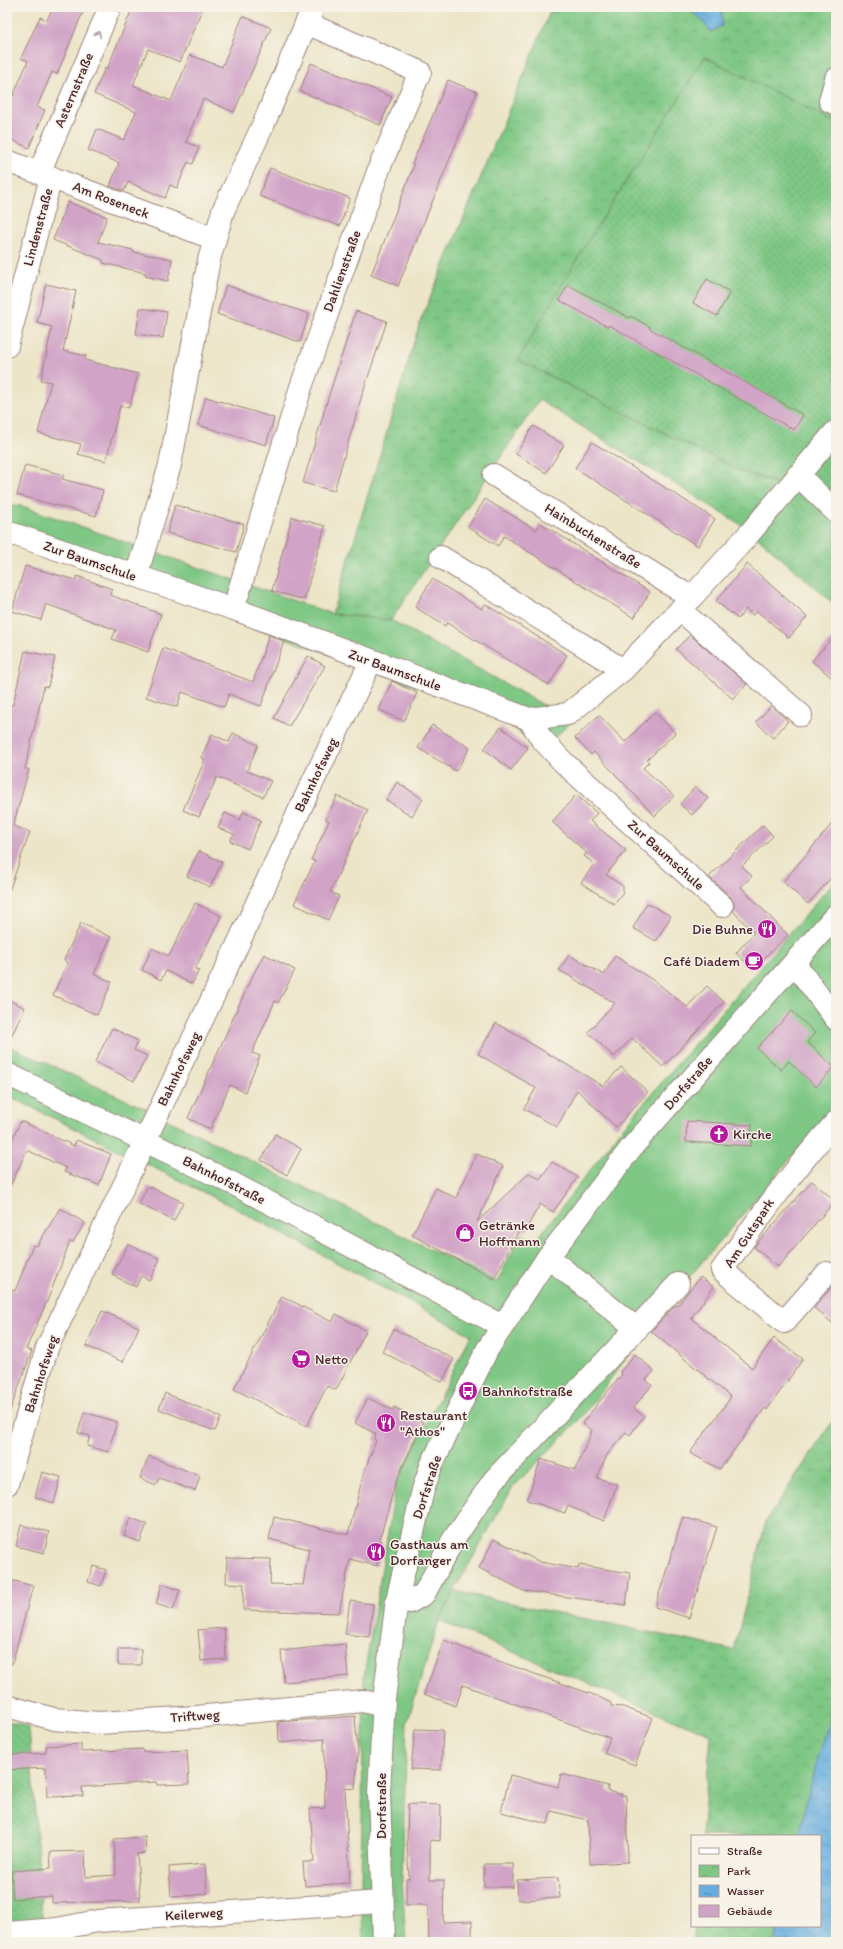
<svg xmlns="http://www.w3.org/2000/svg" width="843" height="1949" font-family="Itim,sans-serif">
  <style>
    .grass { fill: #7ec784; stroke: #647358 }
    .park { fill: url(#park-crowns); stroke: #647358 }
    .garden { fill: url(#garden-dots); stroke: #647358 }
    .water { fill: url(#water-ripples); stroke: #586684 }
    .building { fill: #d1a4c7 }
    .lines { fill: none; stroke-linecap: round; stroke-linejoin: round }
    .minor-casing { stroke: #9b827a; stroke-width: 24 }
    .major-casing { stroke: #9b827a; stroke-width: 24 }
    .minor { stroke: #fff; stroke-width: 22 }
    .major { stroke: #fff; stroke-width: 22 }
    .oneway { stroke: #ae9aa0 }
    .labels { text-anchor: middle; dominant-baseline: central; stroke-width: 3; stroke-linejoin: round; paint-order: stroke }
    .street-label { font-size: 14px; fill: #4a1f2b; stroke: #f7f3e8 }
    .poi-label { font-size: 14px; fill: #4a1f2b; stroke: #f7f3e8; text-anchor: start }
  </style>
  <defs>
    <pattern id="park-crowns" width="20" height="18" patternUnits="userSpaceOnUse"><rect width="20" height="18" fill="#7ec784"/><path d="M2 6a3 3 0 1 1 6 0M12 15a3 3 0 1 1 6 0" fill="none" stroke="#6eaa72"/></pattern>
    <pattern id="garden-dots" width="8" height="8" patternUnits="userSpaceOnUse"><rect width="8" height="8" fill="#7ec784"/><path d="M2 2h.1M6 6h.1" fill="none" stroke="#6eaa72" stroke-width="1.8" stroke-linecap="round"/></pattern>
    <pattern id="water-ripples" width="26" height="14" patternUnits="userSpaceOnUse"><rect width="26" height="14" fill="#67aede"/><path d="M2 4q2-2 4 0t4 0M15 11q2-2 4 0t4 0" fill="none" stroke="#578db4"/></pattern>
  </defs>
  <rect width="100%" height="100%" fill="#f7f3e8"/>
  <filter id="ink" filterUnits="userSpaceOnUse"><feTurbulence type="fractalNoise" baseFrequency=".025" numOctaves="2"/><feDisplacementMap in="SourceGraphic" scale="8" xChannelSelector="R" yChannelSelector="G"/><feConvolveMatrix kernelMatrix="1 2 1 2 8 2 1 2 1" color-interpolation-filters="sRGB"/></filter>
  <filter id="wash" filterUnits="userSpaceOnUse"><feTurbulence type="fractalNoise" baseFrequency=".012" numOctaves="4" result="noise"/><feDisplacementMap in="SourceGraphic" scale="16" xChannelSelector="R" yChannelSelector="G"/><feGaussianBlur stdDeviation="0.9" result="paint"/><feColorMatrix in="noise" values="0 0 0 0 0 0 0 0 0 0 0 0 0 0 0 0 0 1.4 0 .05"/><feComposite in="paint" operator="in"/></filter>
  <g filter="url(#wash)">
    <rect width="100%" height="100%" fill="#ece5c8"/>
    <path class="grass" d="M7 505 22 506 332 614 391 620 572 721 542 751 503 718 24 542 7 540Z
      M836 879V1105L674 1295 581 1418 513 1487 454 1591 439 1621 407 1723 402 1877 406 1942H363L361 1888 364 1676 396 1484 471 1335 231 1206 7 1095V1045L148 1110 497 1282 521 1234 536 1241 620 1131Z"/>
    <path class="park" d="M552 7H836V123L705 57 518 360 743 472 780 485 748 529 539 400 391 620 332 614 420 322Z
      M836 1416V1719L805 1836H702L711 1735 439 1621 454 1591 734 1650 766 1521Z
      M694 1926H781L776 1942H692Z"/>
    <path class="garden" d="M705 57 836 123V606L748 529 780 484 743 472 518 360 580 254Z
      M7 1721 29 1727 44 1942H7Z"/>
    <path class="water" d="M684 7H722V26L710 32C704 20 696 14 684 7Z
      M836 1700V1942H775L779 1926H820V1836H799L811 1781Z"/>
    <g id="blocks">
      <path class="building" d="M53 7H85L57 74 52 72 37 107 45 110 29 148 10 139 13 132 9 127V119L7 118V93L13 96 28 61 21 58 40 17 47 20Z
        M133 7H203L180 62 148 49 133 85 171 101 190 55 222 67 243 16 271 28 234 112 203 99 186 142 199 147 193 164 188 162 177 188 170 185 165 198 128 182 124 191 110 186 119 163 88 150 97 129 124 140 136 112 94 94 105 68 107 69Z
        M311 63 392 97 380 125 300 91Z
        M448 80 477 92 398 286 371 275 414 165 412 164Z
        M270 168 350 198 340 226 259 196Z
        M68 202 107 217 98 242 133 250V252L172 259 168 281 145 276 146 273 103 263V260L53 240Z
        M707 279 730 292 717 316 693 303Z
        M46 284 76 291 63 351 86 356 85 360 138 374 129 408 120 406 106 461 78 454 81 444 38 433 51 382 41 380 52 327 37 323Z
        M226 285 309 314 300 342 217 314Z
        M568 285 630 318 631 316 650 327 649 328 803 415 794 430 609 325 608 327 559 300Z
        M140 308 167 312 163 338 136 334Z
        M356 311 387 321 362 395 334 491 303 483 329 395Z
        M206 397 274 418 266 445 198 425Z
        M533 426 564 445 546 473 516 454Z
        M592 442 715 519 698 546 575 468Z
        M25 465 64 475 62 479 103 490 96 516 17 495Z
        M485 499 536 530 540 523 650 592 634 618 504 536 498 546 468 527Z
        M175 505 244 524 236 552 167 533Z
        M292 517 325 526 304 600 272 591Z
        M747 564 807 617 789 638 757 611 753 615 746 609 738 619 716 601Z
        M25 566 76 580 77 576 112 589 110 595 161 614 148 652 112 639 116 630 46 604 41 620 12 611Z
        M432 579 482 609 485 604 567 655 549 685 447 623 445 626 415 607Z
        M836 634V681L812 661Z
        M269 635 284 641 261 706 229 694 224 707 182 692 177 707 146 697 163 648 253 682Z
        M690 635 747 684 733 699 676 649Z
        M25 651 55 657 48 687 44 686 25 769H29L13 826 30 832 9 891H7V717L10 705H13Z
        M308 656 325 666 289 726 274 718Z
        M392 681 417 693 404 721 379 710Z
        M771 706 788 721 773 738 756 722Z
        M655 712 675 733 647 760 649 762 643 768 674 796 655 816 594 752 591 755 575 738 599 715 625 742Z
        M432 725 470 748 456 771 418 748Z
        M501 727 528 748 511 770 484 749Z
        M233 733 258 745 247 771 271 781 263 797 217 777 199 817 183 810 205 760 201 758 212 734 229 742Z
        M397 782 423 799 412 816 386 800Z
        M695 787 708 798 692 815 680 804Z
        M576 795 597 813 590 821 626 850 606 875 623 886V892L614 904 581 883 594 864 584 856 587 853 552 822Z
        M337 796 368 810 330 892 339 896 328 920 294 904 315 861 311 860 329 821 326 820Z
        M243 812 261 820 248 849 230 841 234 834 218 828 225 813 240 820Z
        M836 819V872L808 904 783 882Z
        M763 825 773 836 742 866 752 876 741 887 788 935 753 969 736 953 754 933 733 911 734 903 731 897 709 877Z
        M199 851 222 862 210 887 187 876Z
        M195 903 221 916 195 969 199 970 192 984 166 971 161 980 142 970 152 948 169 956Z
        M647 903 671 916 656 941 633 928Z
        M81 923 111 937 94 974 112 982 97 1015 53 995 68 962 64 960Z
        M264 954 295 970 278 1003 275 1001 252 1053 260 1056 245 1092 230 1085 210 1129 188 1118 249 983Z
        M569 955 604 975 615 956 656 982 687 1007 707 986 724 1002 663 1067 632 1038 614 1057 588 1032 615 1003 559 970Z
        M7 999 25 1008 7 1045Z
        M792 1011 815 1033 807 1042 834 1067 816 1087 789 1061 781 1070 757 1048Z
        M496 1023 603 1086 621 1067 648 1092 616 1127 577 1090 557 1127 524 1109 536 1088 478 1054Z
        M112 1028 138 1041 134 1050 147 1056 134 1081 95 1062Z
        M21 1121 74 1146 76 1140 111 1154 99 1185 64 1172 66 1168 27 1150 7 1193V1150Z
        M687 1121 752 1125 751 1146 686 1142Z
        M275 1134 301 1149 287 1175 261 1160Z
        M477 1154 503 1166 477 1222 529 1173 540 1179 552 1162 578 1177 553 1212 540 1204 524 1233 519 1230 494 1279 412 1235 436 1188 456 1198Z
        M812 1181 835 1201 778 1267 754 1247Z
        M148 1186 183 1202 174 1221 139 1204Z
        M60 1208 85 1223 73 1242 70 1241 50 1294 26 1349 32 1351 9 1413H7V1287L15 1291 33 1245 37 1246Z
        M128 1244 160 1259 150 1280 141 1276 136 1287 112 1275Z
        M700 1277 714 1287 691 1318 752 1368 774 1338 803 1359 767 1410 765 1408 720 1469 690 1453 731 1397 652 1332V1330L676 1305 677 1306Z
        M836 1282V1326L814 1308Z
        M282 1296 332 1322 336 1314 366 1331 336 1390 327 1386 307 1426 234 1389Z
        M102 1311 139 1327 123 1362 86 1346Z
        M394 1329 454 1359 442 1382 382 1352Z
        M635 1354 654 1371 646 1380 652 1385 633 1408 644 1416 630 1435 626 1432 607 1455 597 1478 617 1484 604 1521 568 1506 565 1513 527 1500 541 1459 575 1470 592 1431 582 1423 622 1374 620 1372Z
        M165 1393 221 1417 215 1431 159 1409Z
        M368 1398 393 1410 394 1407 423 1422 395 1484 379 1542 382 1543 377 1566 350 1559 339 1613 243 1610 244 1584 226 1583 227 1558 271 1559 270 1584 303 1585 309 1549 269 1539 274 1517 348 1535 364 1472 376 1441 374 1439 376 1434 355 1423Z
        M84 1412 117 1422 108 1452 87 1446 90 1436 78 1433Z
        M149 1456 200 1476 195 1491 159 1478 156 1485 140 1478Z
        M42 1472 61 1477 54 1503 35 1497Z
        M683 1517 717 1527 689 1618 655 1607Z
        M130 1518 147 1524 140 1542 124 1536Z
        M21 1525 49 1532 44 1553 16 1546Z
        M494 1539 540 1562 578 1569 579 1565 630 1573 626 1605 524 1591 479 1568Z
        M93 1566 106 1570 101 1586 88 1582Z
        M7 1579 33 1586 12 1664 7 1663Z
        M162 1584 180 1590 173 1610 156 1604Z
        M350 1601 373 1604 369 1637 345 1634Z
        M224 1628 226 1659 201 1661 198 1630Z
        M444 1640 476 1653 597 1696 611 1703V1706L623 1707 653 1718 635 1765 604 1753 610 1738 463 1685 456 1706 424 1694Z
        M345 1644 348 1676 284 1682 281 1651Z
        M118 1649H141V1665H118Z
        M355 1716 358 1754 355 1789 345 1788 350 1883 305 1886 303 1862H314L310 1809 325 1808 324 1739 279 1743 278 1722Z
        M415 1729 443 1730 441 1770 411 1769Z
        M81 1744V1752L143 1749V1752L187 1750 189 1784 157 1785 156 1782 82 1787 83 1796 47 1797 46 1768 7 1770V1755L46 1753V1746Z
        M561 1774 608 1786 607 1791 626 1796 628 1862 590 1864 588 1820 551 1811 548 1824 501 1812 510 1775 558 1787Z
        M408 1804 441 1805 440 1841 430 1840V1880H444L443 1922 472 1921V1942H429L428 1905H406V1879H409L407 1839Z
        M145 1837 146 1853 137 1854 140 1901 52 1903V1896L13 1899 11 1871 51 1868 50 1852 85 1851 86 1877 116 1875 114 1839Z
        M205 1864 207 1894 171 1897 169 1867Z
        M484 1864H513V1887H484Z
        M558 1878 560 1898 518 1900 517 1880Z"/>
    </g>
  </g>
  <g filter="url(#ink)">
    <use href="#blocks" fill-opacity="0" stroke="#9b827a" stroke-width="1"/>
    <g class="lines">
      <defs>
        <path id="minor" d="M836 79 830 101 836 104
          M7 161 215 239
          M39 173 110 7
          M7 346 51 177
          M494 475 692 598
          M798 475 836 512
          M7 532 234 609 529 719 541 738 563 762 722 906
          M441 557 623 670
          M136 576 170 465 209 260 223 211 264 123 313 7
          M238 594 301 387 380 166 420 72 306 23
          M680 610 801 715
          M529 719 568 714 623 670 680 610 749 534 835 432
          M794 963 836 1019
          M7 1074 232 1183 502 1326
          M548 1257 637 1329
          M827 1273 784 1322 722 1270C759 1218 793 1170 836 1122
          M7 1484 47 1348 245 929 306 796 371 661
          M397 1600 410 1602 424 1594 453 1540 494 1480 678 1284
          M7 1706 54 1719 98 1723 196 1717 363 1701 383 1706
          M7 1933 57 1929 98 1921 382 1902"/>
        <path id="major" d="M384 1942 379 1793 384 1699 397 1600 423 1490 431 1466 487 1350 548 1257 631 1148 836 915"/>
      </defs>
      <use href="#minor" class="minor-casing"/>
      <use href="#major" class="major-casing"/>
      <use href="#minor" class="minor"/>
      <use href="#major" class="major"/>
    </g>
    <defs><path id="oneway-chevron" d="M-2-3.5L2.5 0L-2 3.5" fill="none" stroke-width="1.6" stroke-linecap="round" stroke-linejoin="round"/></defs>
    <use class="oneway" href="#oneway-chevron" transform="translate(98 34) rotate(-67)"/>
  </g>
  <defs>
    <symbol id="restaurant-disc" viewBox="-11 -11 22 22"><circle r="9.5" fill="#b5179e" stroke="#f7f3e8"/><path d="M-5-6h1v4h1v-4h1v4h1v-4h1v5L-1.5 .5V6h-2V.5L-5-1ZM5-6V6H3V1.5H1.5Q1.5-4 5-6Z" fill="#fff"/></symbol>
    <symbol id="cafe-disc" viewBox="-11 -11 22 22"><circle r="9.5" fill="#b5179e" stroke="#f7f3e8"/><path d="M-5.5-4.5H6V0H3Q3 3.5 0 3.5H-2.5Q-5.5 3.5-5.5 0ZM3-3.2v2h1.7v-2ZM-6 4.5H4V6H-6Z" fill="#fff"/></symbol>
    <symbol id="church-disc" viewBox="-11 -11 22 22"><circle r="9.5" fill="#b5179e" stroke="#f7f3e8"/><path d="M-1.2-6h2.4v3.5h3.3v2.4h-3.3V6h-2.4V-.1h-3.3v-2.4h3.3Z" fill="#fff"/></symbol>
    <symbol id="shop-disc" viewBox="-11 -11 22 22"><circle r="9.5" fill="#b5179e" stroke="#f7f3e8"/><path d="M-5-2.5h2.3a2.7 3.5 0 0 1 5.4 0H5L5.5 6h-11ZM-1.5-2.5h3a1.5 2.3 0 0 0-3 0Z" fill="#fff"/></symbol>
    <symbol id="supermarket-disc" viewBox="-11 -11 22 22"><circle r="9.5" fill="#b5179e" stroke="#f7f3e8"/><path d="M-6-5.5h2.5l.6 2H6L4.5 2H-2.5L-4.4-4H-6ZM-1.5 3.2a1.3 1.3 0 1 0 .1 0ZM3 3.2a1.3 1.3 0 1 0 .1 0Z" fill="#fff"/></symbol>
    <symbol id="bus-disc" viewBox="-11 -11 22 22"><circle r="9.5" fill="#b5179e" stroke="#f7f3e8"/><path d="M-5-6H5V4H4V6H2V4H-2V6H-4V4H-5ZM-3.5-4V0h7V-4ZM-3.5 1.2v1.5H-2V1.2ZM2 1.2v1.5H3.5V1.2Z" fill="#fff"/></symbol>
  </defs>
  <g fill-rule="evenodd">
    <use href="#restaurant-disc" x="756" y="918" width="22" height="22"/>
    <use href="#cafe-disc" x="743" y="950" width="22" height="22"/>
    <use href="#church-disc" x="708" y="1123" width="22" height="22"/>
    <use href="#shop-disc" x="454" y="1222" width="22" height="22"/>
    <use href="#supermarket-disc" x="290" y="1348" width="22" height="22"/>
    <use href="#bus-disc" x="457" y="1380" width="22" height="22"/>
    <use href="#restaurant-disc" x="375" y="1412" width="22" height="22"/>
    <use href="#restaurant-disc" x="365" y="1541" width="22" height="22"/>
  </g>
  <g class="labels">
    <g class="street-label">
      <text transform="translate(74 90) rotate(-67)">Asternstraße</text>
      <text transform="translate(111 200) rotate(21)">Am Roseneck</text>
      <text transform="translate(38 227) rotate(-75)">Lindenstraße</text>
      <text transform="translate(342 271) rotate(-70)">Dahlienstraße</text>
      <text transform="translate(593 536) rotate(32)">Hainbuchenstraße</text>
      <text transform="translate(90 561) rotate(19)">Zur Baumschule</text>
      <text transform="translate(395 670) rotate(20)">Zur Baumschule</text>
      <text transform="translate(316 775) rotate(-64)">Bahnhofsweg</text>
      <text transform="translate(666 855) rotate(42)">Zur Baumschule</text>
      <text transform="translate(179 1069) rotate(-64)">Bahnhofsweg</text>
      <text transform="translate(688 1083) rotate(-49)">Dorfstraße</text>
      <text transform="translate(224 1180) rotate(27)">Bahnhofstraße</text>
      <text transform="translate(749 1233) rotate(-57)">Am Gutspark</text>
      <text transform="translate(41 1374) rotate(-72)">Bahnhofsweg</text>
      <text transform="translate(427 1487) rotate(-72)">Dorfstraße</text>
      <text transform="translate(195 1716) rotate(-4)">Triftweg</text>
      <text transform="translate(381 1806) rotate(-90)">Dorfstraße</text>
      <text transform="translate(194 1914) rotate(-4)">Keilerweg</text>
    </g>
    <g class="poi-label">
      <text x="753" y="929" text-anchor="end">Die Buhne</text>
      <text x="740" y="961" text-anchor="end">Café Diadem</text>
      <text x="733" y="1134">Kirche</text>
      <text x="479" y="1225">Getränke<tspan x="479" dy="16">Hoffmann</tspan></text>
      <text x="315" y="1359">Netto</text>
      <text x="482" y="1391">Bahnhofstraße</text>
      <text x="400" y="1415">Restaurant<tspan x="400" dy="16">"Athos"</tspan></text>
      <text x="390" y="1544">Gasthaus am<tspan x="390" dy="16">Dorfanger</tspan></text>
    </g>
  </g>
  <rect width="843" height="1949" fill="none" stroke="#f7f3e8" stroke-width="24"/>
  <rect x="691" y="1835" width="130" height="92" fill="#f7f3e8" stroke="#b29e9c"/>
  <rect x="699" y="1848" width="20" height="6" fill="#ffffff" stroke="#b29e9c"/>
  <text x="727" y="1855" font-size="12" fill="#4a1f2b">Straße</text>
  <rect x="699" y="1865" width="20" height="12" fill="url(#park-crowns)" stroke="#b29e9c"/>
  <text x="727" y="1875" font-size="12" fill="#4a1f2b">Park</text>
  <rect x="699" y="1885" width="20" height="12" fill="url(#water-ripples)" stroke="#b29e9c"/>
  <text x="727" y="1895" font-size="12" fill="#4a1f2b">Wasser</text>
  <rect x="699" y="1905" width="20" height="12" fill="#d1a4c7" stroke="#b29e9c"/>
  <text x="727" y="1915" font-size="12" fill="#4a1f2b">Gebäude</text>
</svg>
